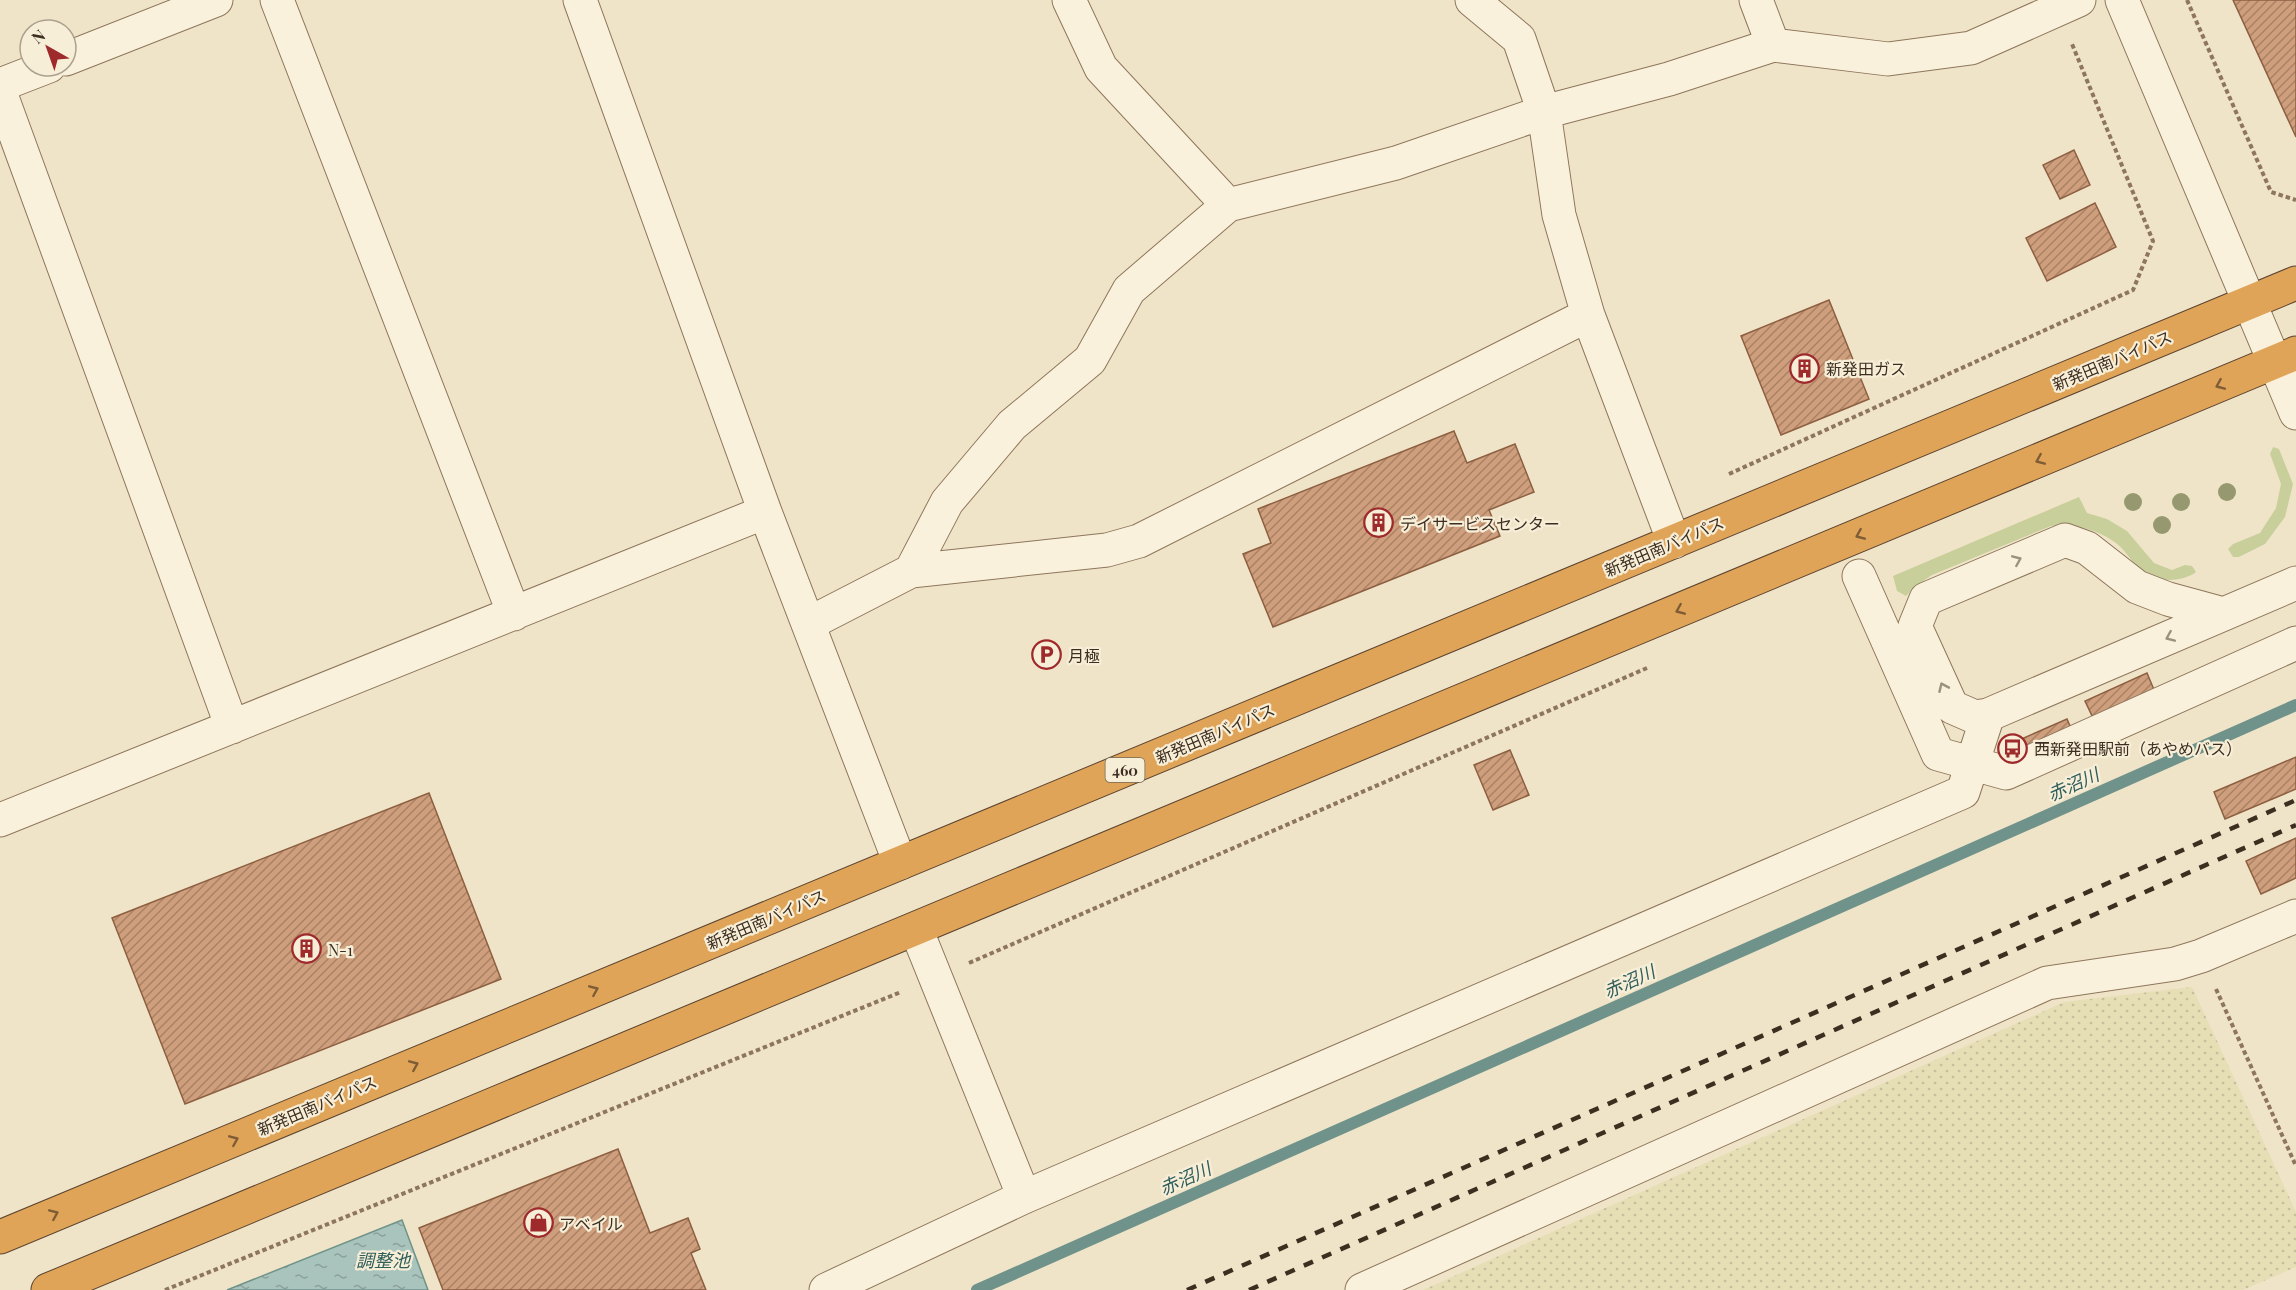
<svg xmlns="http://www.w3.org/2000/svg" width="2296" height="1290" font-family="'Playfair Display','Noto Sans JP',serif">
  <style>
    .farmland { fill: url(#farmland-dots) }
    .grass { fill: #c9cf9b }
    .water { fill: url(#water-ripples); stroke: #6f938a; stroke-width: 1.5 }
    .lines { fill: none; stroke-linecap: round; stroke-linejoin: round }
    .stream { stroke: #6f938a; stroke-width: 12 }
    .building { fill: url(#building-hatch); stroke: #8d5f41; stroke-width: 1.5 }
    .minor-casing { stroke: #8d765c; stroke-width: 35 }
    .highway-casing { stroke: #5b4430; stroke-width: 35 }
    .path { stroke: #8d765c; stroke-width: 4; stroke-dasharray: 4.5 3; stroke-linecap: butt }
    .minor { stroke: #faf1dc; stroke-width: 33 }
    .highway { stroke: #e0a458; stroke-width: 33 }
    .rail { stroke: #3d2e20; stroke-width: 4.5; stroke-dasharray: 10 10; stroke-linecap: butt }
    .tree { fill: #96986f }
    .oneway { stroke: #7e5d36 }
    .oneway2 { stroke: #9c907e }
    .labels { text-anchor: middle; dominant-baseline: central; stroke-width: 4.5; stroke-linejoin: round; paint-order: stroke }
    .shield { fill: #f7eed8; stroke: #756857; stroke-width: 1.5 }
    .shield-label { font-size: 15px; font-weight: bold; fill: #3d2e20 }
    .street-label { font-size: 16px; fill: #3d2e20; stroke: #f7eed8 }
    .poi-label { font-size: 16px; fill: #3d2e20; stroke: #f7eed8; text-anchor: start }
    .water-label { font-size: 18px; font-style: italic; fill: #2f5d5a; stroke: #f7eed8 }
  </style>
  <defs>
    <pattern id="farmland-dots" width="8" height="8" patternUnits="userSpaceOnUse" patternTransform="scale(1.5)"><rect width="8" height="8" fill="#e6deb5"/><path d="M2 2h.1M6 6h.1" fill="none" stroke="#c6bf9b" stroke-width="1.8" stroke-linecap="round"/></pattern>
    <pattern id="water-ripples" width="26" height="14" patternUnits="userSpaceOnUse" patternTransform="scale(1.5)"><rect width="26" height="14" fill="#a9c4bc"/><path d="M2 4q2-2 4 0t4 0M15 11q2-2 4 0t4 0" fill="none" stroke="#8ba098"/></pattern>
    <pattern id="building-hatch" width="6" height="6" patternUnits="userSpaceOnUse" patternTransform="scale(1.5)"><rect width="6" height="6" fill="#cf9f7d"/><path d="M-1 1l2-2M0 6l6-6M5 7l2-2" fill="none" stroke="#a98266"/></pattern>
  </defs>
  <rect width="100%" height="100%" fill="#f0e4c8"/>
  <path class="farmland" d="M2192 987 2296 1212V1267L2243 1290H1423L2064 1002Z"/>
  <path class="grass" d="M2273 447 2279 449 2293 484 2285 517 2265 544 2239 557H2233L2228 549 2233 544 2260 533 2276 508 2281 484 2270 454Z
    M2079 497 2087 513 2107 519 2127 531 2154 563 2172 570 2185 565 2192 566 2196 572C2181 583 2157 582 2143 572 2131 563 2125 548 2113 541 2094 528 2074 525 2051 526L1932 575 1916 586 1906 596 1897 591 1893 576Z"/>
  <path class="water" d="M402 1220 428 1290H227Z"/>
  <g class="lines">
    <path class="stream" d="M977 1290 2296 705"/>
  </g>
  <path class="building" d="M2233 0H2296V137Z
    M2074 150 2090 185 2060 199 2043 165Z
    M2095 203 2116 247 2047 281 2026 238Z
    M1829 300 1869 399 1781 435 1741 336Z
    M1454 431 1467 463 1515 444 1534 492 1489 510 1500 536 1273 627 1243 554 1271 543 1258 509Z
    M2147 673 2155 692 2094 720 2085 701Z
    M2067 719 2074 735 2008 764 2001 748Z
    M1510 750 1529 795 1493 810 1474 765Z
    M2296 757V789L2225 819 2214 792Z
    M429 793 501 979 185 1104 112 918Z
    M2296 838V878L2261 894 2246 861Z
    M618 1149 650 1233 688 1218 700 1249 691 1253 706 1290H443L419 1228Z"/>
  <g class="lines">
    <defs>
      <path id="minor" d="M277 0 514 614
        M580 0 765 512 900 863
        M1069 0 1101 68 1228 205 1396 163 1544 112 1669 79 1773 45 1888 59 1971 48 2079 0
        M1472 0 1519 39 1544 112 1559 215 1588 315 1674 542
        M1756 0 1773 45
        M2122 0 2296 413
        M66 59 216 0
        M0 85 49 66
        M0 92 232 727
        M911 571 947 502 1012 425 1090 360 1129 290 1228 205
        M1859 576 1938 754 2006 773 2296 643
        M2223 614 2168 599 2137 587 2087 548 2065 540 1926 599 1915 626 1952 707 1975 717 1988 715 2296 583
        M808 624 911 571 1107 550 1139 541 1588 315
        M0 820 765 512
        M916 929 1024 1197
        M826 1290 1024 1197 1963 792 1988 715
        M1362 1290 2047 983 2175 964 2201 956 2296 916"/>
      <path id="highway" d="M0 1237 2296 283
        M48 1290 2296 353"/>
    </defs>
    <use href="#minor" class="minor-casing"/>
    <use href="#highway" class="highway-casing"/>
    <path class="path" d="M2187 0 2271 192 2296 200
      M1729 474 2133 290 2153 241 2072 44
      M969 963 1647 668
      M2216 989 2296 1166
      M165 1290 901 992"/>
    <use href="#minor" class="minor"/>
    <use href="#highway" class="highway"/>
    <path class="rail" d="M1187 1290 2296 800
      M1249 1290 2296 825"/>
  </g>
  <g class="tree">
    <circle cx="2227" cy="492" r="9"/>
    <circle cx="2133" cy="502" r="9"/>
    <circle cx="2181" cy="502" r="9"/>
    <circle cx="2162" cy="525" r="9"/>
  </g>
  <defs><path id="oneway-chevron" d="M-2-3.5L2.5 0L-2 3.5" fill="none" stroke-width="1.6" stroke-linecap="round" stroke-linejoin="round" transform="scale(1.5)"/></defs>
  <g class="oneway">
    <use href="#oneway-chevron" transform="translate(2220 385) rotate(157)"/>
    <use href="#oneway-chevron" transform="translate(2040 460) rotate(157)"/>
    <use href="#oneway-chevron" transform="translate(1860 535) rotate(157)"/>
    <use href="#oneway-chevron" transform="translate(1680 610) rotate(157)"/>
    <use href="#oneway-chevron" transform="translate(594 990) rotate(-23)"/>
    <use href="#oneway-chevron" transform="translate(414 1065) rotate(-23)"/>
    <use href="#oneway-chevron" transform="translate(234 1140) rotate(-23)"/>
    <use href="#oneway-chevron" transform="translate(54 1214) rotate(-23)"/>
  </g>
  <g class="oneway2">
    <use href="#oneway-chevron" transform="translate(2017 560) rotate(-23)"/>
    <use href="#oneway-chevron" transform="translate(2170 637) rotate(157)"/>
    <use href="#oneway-chevron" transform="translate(1943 687) rotate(-114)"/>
  </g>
  <defs>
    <symbol id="building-ring" viewBox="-11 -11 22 22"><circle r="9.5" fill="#f7eed8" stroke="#9e2a2b" stroke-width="1.5"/><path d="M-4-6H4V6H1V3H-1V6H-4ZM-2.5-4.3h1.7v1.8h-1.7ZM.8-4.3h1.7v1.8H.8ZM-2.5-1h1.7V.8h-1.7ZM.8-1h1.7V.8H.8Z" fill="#9e2a2b"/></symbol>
    <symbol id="parking-ring" viewBox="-11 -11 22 22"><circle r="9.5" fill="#f7eed8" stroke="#9e2a2b" stroke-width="1.5"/><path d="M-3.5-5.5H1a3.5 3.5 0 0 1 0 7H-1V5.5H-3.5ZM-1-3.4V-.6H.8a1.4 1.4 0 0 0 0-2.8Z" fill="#9e2a2b"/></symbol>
    <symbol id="bus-ring" viewBox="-11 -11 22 22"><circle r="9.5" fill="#f7eed8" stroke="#9e2a2b" stroke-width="1.5"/><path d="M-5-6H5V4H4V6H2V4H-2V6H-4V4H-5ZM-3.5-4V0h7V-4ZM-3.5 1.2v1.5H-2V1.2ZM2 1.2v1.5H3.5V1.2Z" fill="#9e2a2b"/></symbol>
    <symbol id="shop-ring" viewBox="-11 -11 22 22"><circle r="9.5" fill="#f7eed8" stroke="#9e2a2b" stroke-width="1.5"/><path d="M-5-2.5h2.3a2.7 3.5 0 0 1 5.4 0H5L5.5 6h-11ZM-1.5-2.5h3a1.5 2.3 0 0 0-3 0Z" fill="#9e2a2b"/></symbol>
  </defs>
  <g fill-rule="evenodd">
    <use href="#building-ring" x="1788" y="352" width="33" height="33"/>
    <use href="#building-ring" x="1362" y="506" width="33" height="33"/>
    <use href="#parking-ring" x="1030" y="638" width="33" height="33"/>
    <use href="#bus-ring" x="1996" y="732" width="33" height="33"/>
    <use href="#building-ring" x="290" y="932" width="33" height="33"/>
    <use href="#shop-ring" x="522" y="1206" width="33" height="33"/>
  </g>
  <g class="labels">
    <rect class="shield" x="1105.5" y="758" width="39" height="24" rx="4.5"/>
    <g class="shield-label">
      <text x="1125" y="770">460</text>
    </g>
    <g class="street-label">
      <text transform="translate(2112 360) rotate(-23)">新発田南バイパス</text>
      <text transform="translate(1664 546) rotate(-23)">新発田南バイパス</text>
      <text transform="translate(1215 733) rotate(-23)">新発田南バイパス</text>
      <text transform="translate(766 919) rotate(-23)">新発田南バイパス</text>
      <text transform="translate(317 1105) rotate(-23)">新発田南バイパス</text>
    </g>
    <g class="poi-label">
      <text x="1826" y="368">新発田ガス</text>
      <text x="1400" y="523">デイサービスセンター</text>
      <text x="1068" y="655">月極</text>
      <text x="2034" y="748">西新発田駅前（あやめバス）</text>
      <text x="328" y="949">N-1</text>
      <text x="559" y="1223">アベイル</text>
    </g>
    <g class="water-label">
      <text transform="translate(2073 784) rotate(-24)">赤沼川</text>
      <text transform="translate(1629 981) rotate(-24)">赤沼川</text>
      <text transform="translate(1185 1178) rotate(-24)">赤沼川</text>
      <text x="383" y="1260">調整池</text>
    </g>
  </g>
  <g transform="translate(48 48) rotate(320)"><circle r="28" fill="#f7eed8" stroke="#ada18e" stroke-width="1.5"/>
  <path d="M0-4.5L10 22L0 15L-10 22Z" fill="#9e2a2b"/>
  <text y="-9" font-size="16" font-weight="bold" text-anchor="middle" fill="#3d2e20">N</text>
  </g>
</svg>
